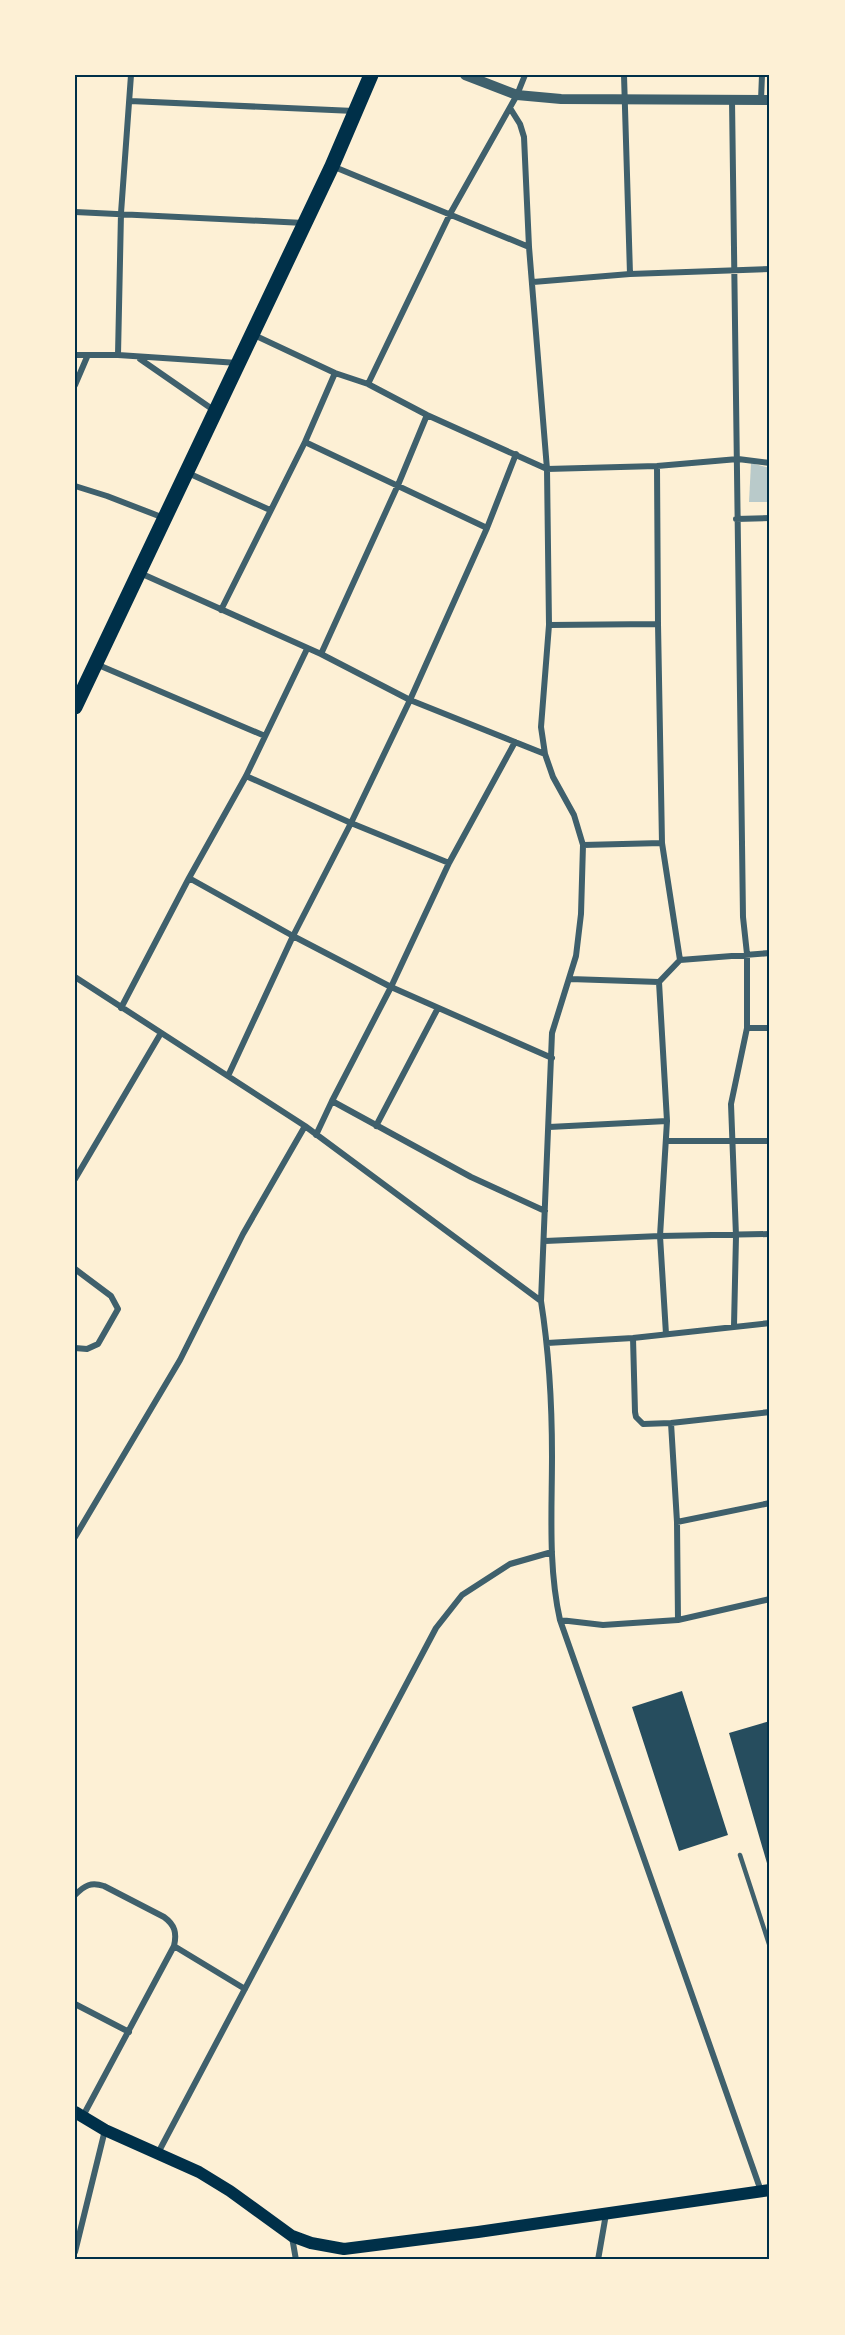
<svg xmlns="http://www.w3.org/2000/svg" width="845" height="2335" font-family="Ubuntu,sans-serif">
  <style>
    .green { fill: #b9caca }
    .building { fill: #264d5e }
    .lines { fill: none; stroke-linecap: round; stroke-linejoin: round }
    .service { stroke: #3f606c; stroke-width: 4.5 }
    .minor { stroke: #3f606c; stroke-width: 6 }
    .tertiary { stroke: #3f606c; stroke-width: 10 }
    .secondary { stroke: #003049; stroke-width: 12 }
    .primary { stroke: #003049; stroke-width: 15 }
    .neatline { fill: none; stroke: #003049; stroke-width: 2 }
  </style>
  <rect width="100%" height="100%" fill="#fdf0d5"/>
  <path class="green" d="M751 463 770 468V502H749Z"/>
  <path class="building" d="M682 1691 728 1835 679 1851 632 1707Z
    M770 1721V1870H769L729 1733Z"/>
  <g class="lines">
    <path class="service" d="M740 1855 770 1947"/>
    <path class="minor" d="M624 75 630 274
      M732 100 743 917 747 954V1028L731 1104 736 1236 734 1326
      M761 100 762 75
      M130 101 354 111
      M332 166 529 247 524 137 520 124 510 108
      M75 212 304 223
      M529 247 547 469 549 625 541 727 545 754 553 777 574 815 583 845 581 914 576 956 552 1033 541 1301
      M533 282 630 274 770 269
      M252 334 335 373 368 384 427 415 547 469 657 466 738 459 770 463
      M75 355H118L238 363
      M118 355 121 213 131 75
      M140 359 215 411
      M368 384 450 214 517 95 525 75
      M75 385 87 357
      M305 442 487 528
      M657 466 658 624 662 843 680 960
      M188 473 270 510
      M75 486 107 496 164 518
      M736 519 770 518
      M140 573 321 654 410 700 545 754
      M221 610 305 442 335 373
      M549 625 658 624
      M321 654 398 485 427 415
      M96 664 265 736
      M515 742 449 863 391 987 332 1101 471 1177 545 1211
      M246 776 351 823 449 863
      M583 845 662 843
      M189 878 293 936 391 987 552 1058
      M75 977 305 1126 541 1301C549 1352 552 1405 552 1456 552 1511 548 1566 560 1620L761 2191
      M570 979 659 982
      M121 1008 189 878 246 776 307 649
      M747 1028H770
      M228 1076 293 936 351 823 410 700 487 528 516 454
      M376 1126 438 1008
      M549 1127 667 1121
      M316 1135 332 1101
      M667 1141H770
      M75 1179 161 1033
      M545 1241 660 1236 770 1234
      M75 1269 111 1296 118 1309 98 1344 87 1349 75 1348
      M666 1334 660 1236 667 1121 659 982 680 960 770 953
      M633 1338 635 1412 636 1417 643 1424 671 1423 770 1412
      M547 1343 633 1338 770 1323
      M671 1423 677 1522 678 1620
      M677 1522 770 1503
      M75 1537 180 1360 243 1234 305 1126
      M560 1620 603 1625 678 1620 770 1599
      M75 1895C85 1885 91 1882 104 1886L164 1917C175 1925 177 1933 174 1946L83 2116
      M174 1946 245 1989
      M75 2004 129 2032
      M158 2153 436 1628 462 1595 510 1564 552 1552
      M292 2237 296 2260
      M75 2252 105 2130
      M598 2260 606 2214"/>
    <path class="tertiary" d="M465 75 517 95 561 99 770 100"/>
    <path class="secondary" d="M75 2112 105 2130 199 2172 230 2191 292 2236 311 2243 344 2249 478 2232 770 2190"/>
    <path class="primary" d="M75 707 332 166 371 75"/>
  </g>
  <rect width="845" height="2335" fill="none" stroke="#fdf0d5" stroke-width="153"/>
  <rect x="76" y="76" width="692" height="2182" class="neatline"/>
</svg>
